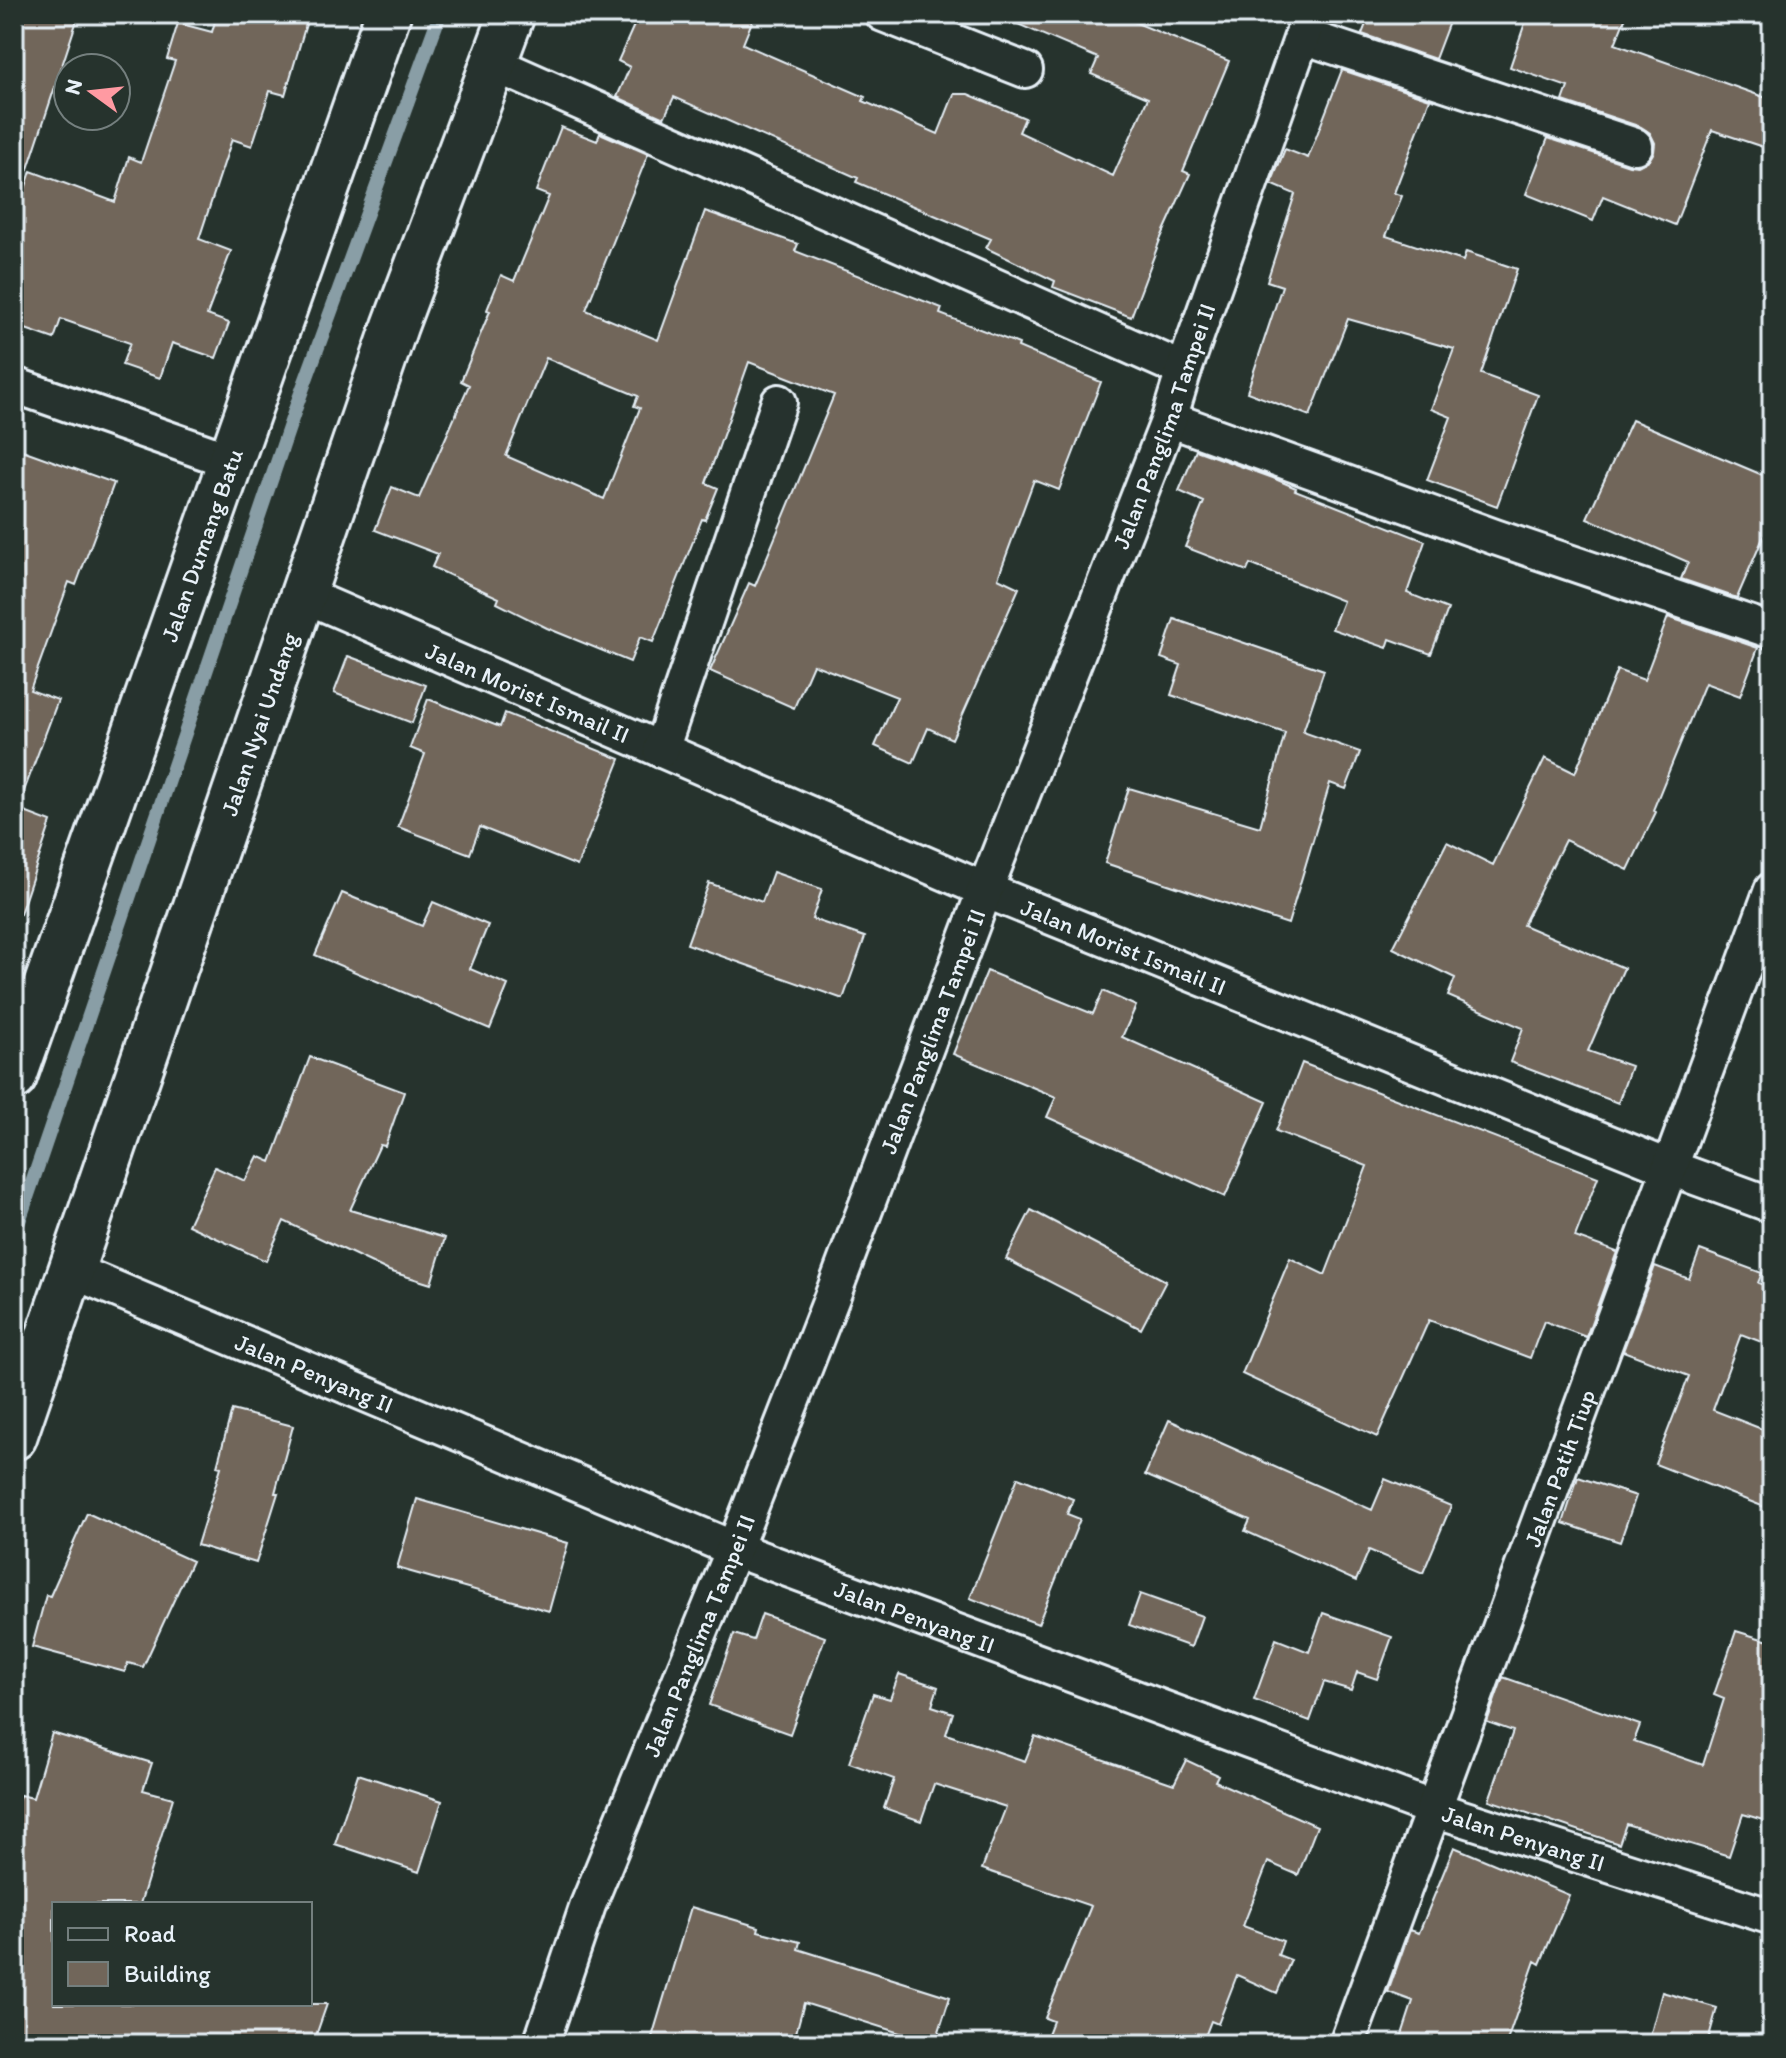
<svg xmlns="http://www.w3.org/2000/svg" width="1786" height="2058" font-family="Itim,sans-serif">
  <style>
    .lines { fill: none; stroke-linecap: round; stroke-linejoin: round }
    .stream { stroke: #899ea6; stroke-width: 14 }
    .building { fill: #71665a; stroke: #e8f1f8; stroke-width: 2; fill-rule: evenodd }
    .street-casing { stroke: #e8f1f8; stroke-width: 40 }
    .secondary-casing { stroke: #e8f1f8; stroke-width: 50 }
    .street { stroke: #26332d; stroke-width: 34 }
    .secondary { stroke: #26332d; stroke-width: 44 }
    .labels { text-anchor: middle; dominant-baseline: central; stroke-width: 6; stroke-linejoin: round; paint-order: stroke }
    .street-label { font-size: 24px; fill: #e8f1f8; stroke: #26332d }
  </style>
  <rect width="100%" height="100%" fill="#26332d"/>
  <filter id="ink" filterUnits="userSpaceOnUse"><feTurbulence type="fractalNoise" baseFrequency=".0125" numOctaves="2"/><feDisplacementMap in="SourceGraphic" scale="16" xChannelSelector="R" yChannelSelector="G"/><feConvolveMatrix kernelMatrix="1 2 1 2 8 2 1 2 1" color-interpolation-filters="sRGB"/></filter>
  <g filter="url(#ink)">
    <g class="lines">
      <path class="stream" d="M14 1236 297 404 440 14"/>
    </g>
    <path class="building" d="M14 14H79L21 190 14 188Z
      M217 14H309L285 95 270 91 252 146 232 139 199 239 231 251 207 315 229 323 216 358 172 343 160 378 122 365 130 343 61 319 54 339 14 325V223L31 171 115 202 129 157 141 162 175 61 167 59 178 23 212 32Z
      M639 14H755L743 44 865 97 863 101 938 134 954 94H968L1025 118 1019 132 1113 176 1148 98 1091 74 1098 58 994 14H1115L1229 61 1183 171 1190 174 1160 240 1131 317 1053 287 1055 281 986 248 991 239 856 182 858 178 674 97 664 118 617 97 630 67 618 61Z
      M1370 14H1452L1435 59 1362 34Z
      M1528 14H1627L1615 44 1772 100V150L1712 130 1675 225 1603 196 1593 221 1526 194 1548 138 1629 165 1638 166 1649 160 1654 152 1655 143 1650 133 1641 127 1563 101 1568 87 1510 67Z
      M1342 70 1430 99 1394 193 1402 196 1386 236 1463 261 1466 252 1517 269 1481 374 1538 395 1497 506 1427 480 1451 417 1431 409 1454 349 1348 319 1310 416 1247 392 1282 286 1267 281 1295 194 1271 184 1285 149 1308 158Z
      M561 127 597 141 600 133 648 154 586 310 658 340 705 211 798 244 795 251 942 308 940 314 1019 344 1018 347 1101 382 1059 490 1034 480 998 578 1019 588 952 739 928 728 913 763 875 746 897 697 813 664 794 708 710 671 749 583 755 586 834 395 749 362 706 483 718 488 705 520 702 519 653 642 640 637 630 662 547 628 497 603 499 598 432 567 438 554 375 530 392 487 419 498 469 385 461 381 490 311 487 310 501 275 514 281 549 196 536 191ZM546 358 638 396 634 406 640 408 604 499 506 456Z
      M1632 420 1772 479V517L1737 598 1681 579 1688 562 1587 518Z
      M14 447 114 483 76 585 69 582 30 690 58 700 18 807 14 806Z
      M1196 450 1273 478 1296 488 1295 490 1425 541 1407 593 1448 609 1431 654 1390 639 1387 648 1332 629 1343 601 1250 564 1247 571 1185 547 1204 502 1179 491Z
      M1668 617 1758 648 1740 696 1705 683 1653 810 1656 812 1628 870 1565 840 1523 925 1624 968 1588 1051 1631 1066 1618 1103 1510 1062 1523 1028 1448 996 1455 978 1393 948 1447 842 1493 865 1545 758 1575 773 1617 670 1644 680Z
      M1174 619 1324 670 1303 732 1360 752 1346 789 1330 783 1288 924 1105 863 1129 788 1260 827 1285 733 1171 695 1181 665 1161 658Z
      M348 656 426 685 412 723 334 693Z
      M428 699 500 727 505 713 620 759 577 866 480 827 470 854 398 827 425 754 410 748Z
      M14 808 51 822 20 914 14 913Z
      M773 872 822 889 812 919 865 937 843 999 687 944 709 883 762 902Z
      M342 893 422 926 433 902 488 925 470 969 508 985 490 1029 315 955Z
      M987 971 1093 1014 1103 991 1136 1006 1122 1037 1267 1102 1225 1197 1047 1117 1056 1097 953 1054Z
      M310 1057 404 1092 385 1146 380 1145 350 1210 445 1238 431 1284 389 1271 284 1221 266 1261 188 1225 215 1167 245 1181 258 1156 271 1162Z
      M1302 1063 1598 1177 1575 1237 1617 1252 1586 1337 1544 1321 1530 1358 1429 1320 1377 1437 1242 1374 1290 1258 1325 1275 1367 1166 1276 1131Z
      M1031 1210 1166 1281 1141 1329 1006 1259Z
      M1700 1250 1762 1273 1758 1283 1772 1288V1346L1741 1334 1713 1410 1772 1433V1510L1655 1464 1689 1376 1623 1351 1655 1266 1689 1279Z
      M232 1410 293 1426 275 1493H278L256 1563 197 1545 221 1467 217 1466Z
      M1169 1420 1372 1510 1385 1479 1451 1506 1423 1573 1369 1550 1356 1581 1245 1531 1250 1520 1145 1475Z
      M1018 1477 1073 1499 1067 1514 1080 1519 1038 1624 970 1598Z
      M1578 1477 1636 1496 1620 1542 1563 1523Z
      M417 1499 568 1543 549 1611 397 1568Z
      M87 1513 192 1561 143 1667 128 1663 125 1672 32 1647 46 1595 50 1596Z
      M1140 1594 1202 1616 1191 1647 1129 1625Z
      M1323 1613 1392 1637 1377 1679 1357 1672 1351 1690 1324 1682 1310 1721 1254 1700 1276 1639 1309 1652Z
      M762 1614 825 1637 790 1734 709 1705 734 1634 753 1640Z
      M1736 1631 1772 1642V1790L1763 1820 1743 1814 1729 1856 1626 1824 1619 1844 1489 1800 1513 1731 1487 1722 1503 1677 1640 1725 1634 1741 1703 1765 1724 1699 1714 1695Z
      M899 1674 938 1687 932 1706 953 1713 946 1734 1025 1761 1035 1736 1174 1784 1186 1760 1218 1775 1215 1781 1317 1826 1298 1875 1268 1862 1243 1926 1283 1941 1278 1955 1291 1960 1277 1993 1237 1975 1218 2024 1211 2021 1202 2044H1044L1053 2021 1045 2018 1091 1906 982 1869 1006 1807 934 1784 921 1821 884 1808 894 1779 849 1763 873 1694 890 1699Z
      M52 1733 152 1763 143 1790 173 1798 140 1904H54V2004H327L313 2044H94L60 2031 55 2042 14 2027V1814L20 1795 33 1798Z
      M358 1774 442 1801 419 1872 335 1844Z
      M1454 1847 1569 1895 1540 1964 1535 1961 1506 2044H1399L1413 2001 1388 1992 1410 1930 1419 1933Z
      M691 1907 759 1927 758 1931 800 1942 798 1949 950 1997 935 2044 804 2003 793 2044H650Z
      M1662 1992 1717 2008 1707 2044H1648Z"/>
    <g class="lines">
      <defs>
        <g id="street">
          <path d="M883 14 1025 70"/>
          <path d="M1303 36 1635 146"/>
          <path d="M494 64 1184 370"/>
          <path d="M14 385 231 461"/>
          <path d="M1169 419 1495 537 1772 631"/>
          <path id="s1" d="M304 595 985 890 1668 1167 1772 1205"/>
          <path d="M661 750 779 402"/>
          <path id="s2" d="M73 1271 734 1549 1434 1809 1772 1917"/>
          <path id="s3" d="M541 2044 588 1905 734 1549 834 1292 985 890 1169 419 1184 370 1310 14"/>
          <path id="s4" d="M1347 2044 1772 890"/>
        </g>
        <g id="secondary">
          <path id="s5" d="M14 1077 388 14"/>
          <path id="s6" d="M14 1437 395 326 512 14"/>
        </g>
      </defs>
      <use href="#street" class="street-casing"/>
      <use href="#secondary" class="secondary-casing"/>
      <use href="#street" class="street"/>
      <use href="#secondary" class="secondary"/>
    </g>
  </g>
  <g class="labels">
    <g class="street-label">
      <text stroke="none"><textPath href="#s3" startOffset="1734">Jalan Panglima Tampei II</textPath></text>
      <text stroke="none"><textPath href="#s5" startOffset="564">Jalan Dumang Batu</textPath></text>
      <text stroke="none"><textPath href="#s1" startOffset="244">Jalan Morist Ismail II</textPath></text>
      <text stroke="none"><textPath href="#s6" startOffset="754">Jalan Nyai Undang</textPath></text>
      <text stroke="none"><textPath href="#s1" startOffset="892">Jalan Morist Ismail II</textPath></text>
      <text stroke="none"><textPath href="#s3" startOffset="1086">Jalan Panglima Tampei II</textPath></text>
      <text stroke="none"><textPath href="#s2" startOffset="262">Jalan Penyang II</textPath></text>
      <text stroke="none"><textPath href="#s4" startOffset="614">Jalan Patih Tiup</textPath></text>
      <text stroke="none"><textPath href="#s2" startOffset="910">Jalan Penyang II</textPath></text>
      <text stroke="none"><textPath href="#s3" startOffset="438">Jalan Panglima Tampei II</textPath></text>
      <text stroke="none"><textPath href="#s2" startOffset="1558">Jalan Penyang II</textPath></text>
    </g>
  </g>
  <rect width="1786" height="2058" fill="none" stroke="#26332d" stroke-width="48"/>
  <rect x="24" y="24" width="1738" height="2010" fill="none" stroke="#e8f1f8" stroke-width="3" filter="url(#ink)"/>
  <rect x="52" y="1902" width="260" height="104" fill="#26332d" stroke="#747f7e" stroke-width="2"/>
  <rect x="68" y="1928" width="40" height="12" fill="#26332d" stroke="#747f7e" stroke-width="2"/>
  <text x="124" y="1942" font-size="24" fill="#e8f1f8">Road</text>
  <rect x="68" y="1962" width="40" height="24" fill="#71665a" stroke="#747f7e" stroke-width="2"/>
  <text x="124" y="1982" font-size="24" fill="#e8f1f8">Building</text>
  <g transform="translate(92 92) rotate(285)"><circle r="38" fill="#26332d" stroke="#747f7e" stroke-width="2"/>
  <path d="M0-6L14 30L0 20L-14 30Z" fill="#ff9aa2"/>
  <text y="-12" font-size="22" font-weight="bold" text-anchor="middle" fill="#e8f1f8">N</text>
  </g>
</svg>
